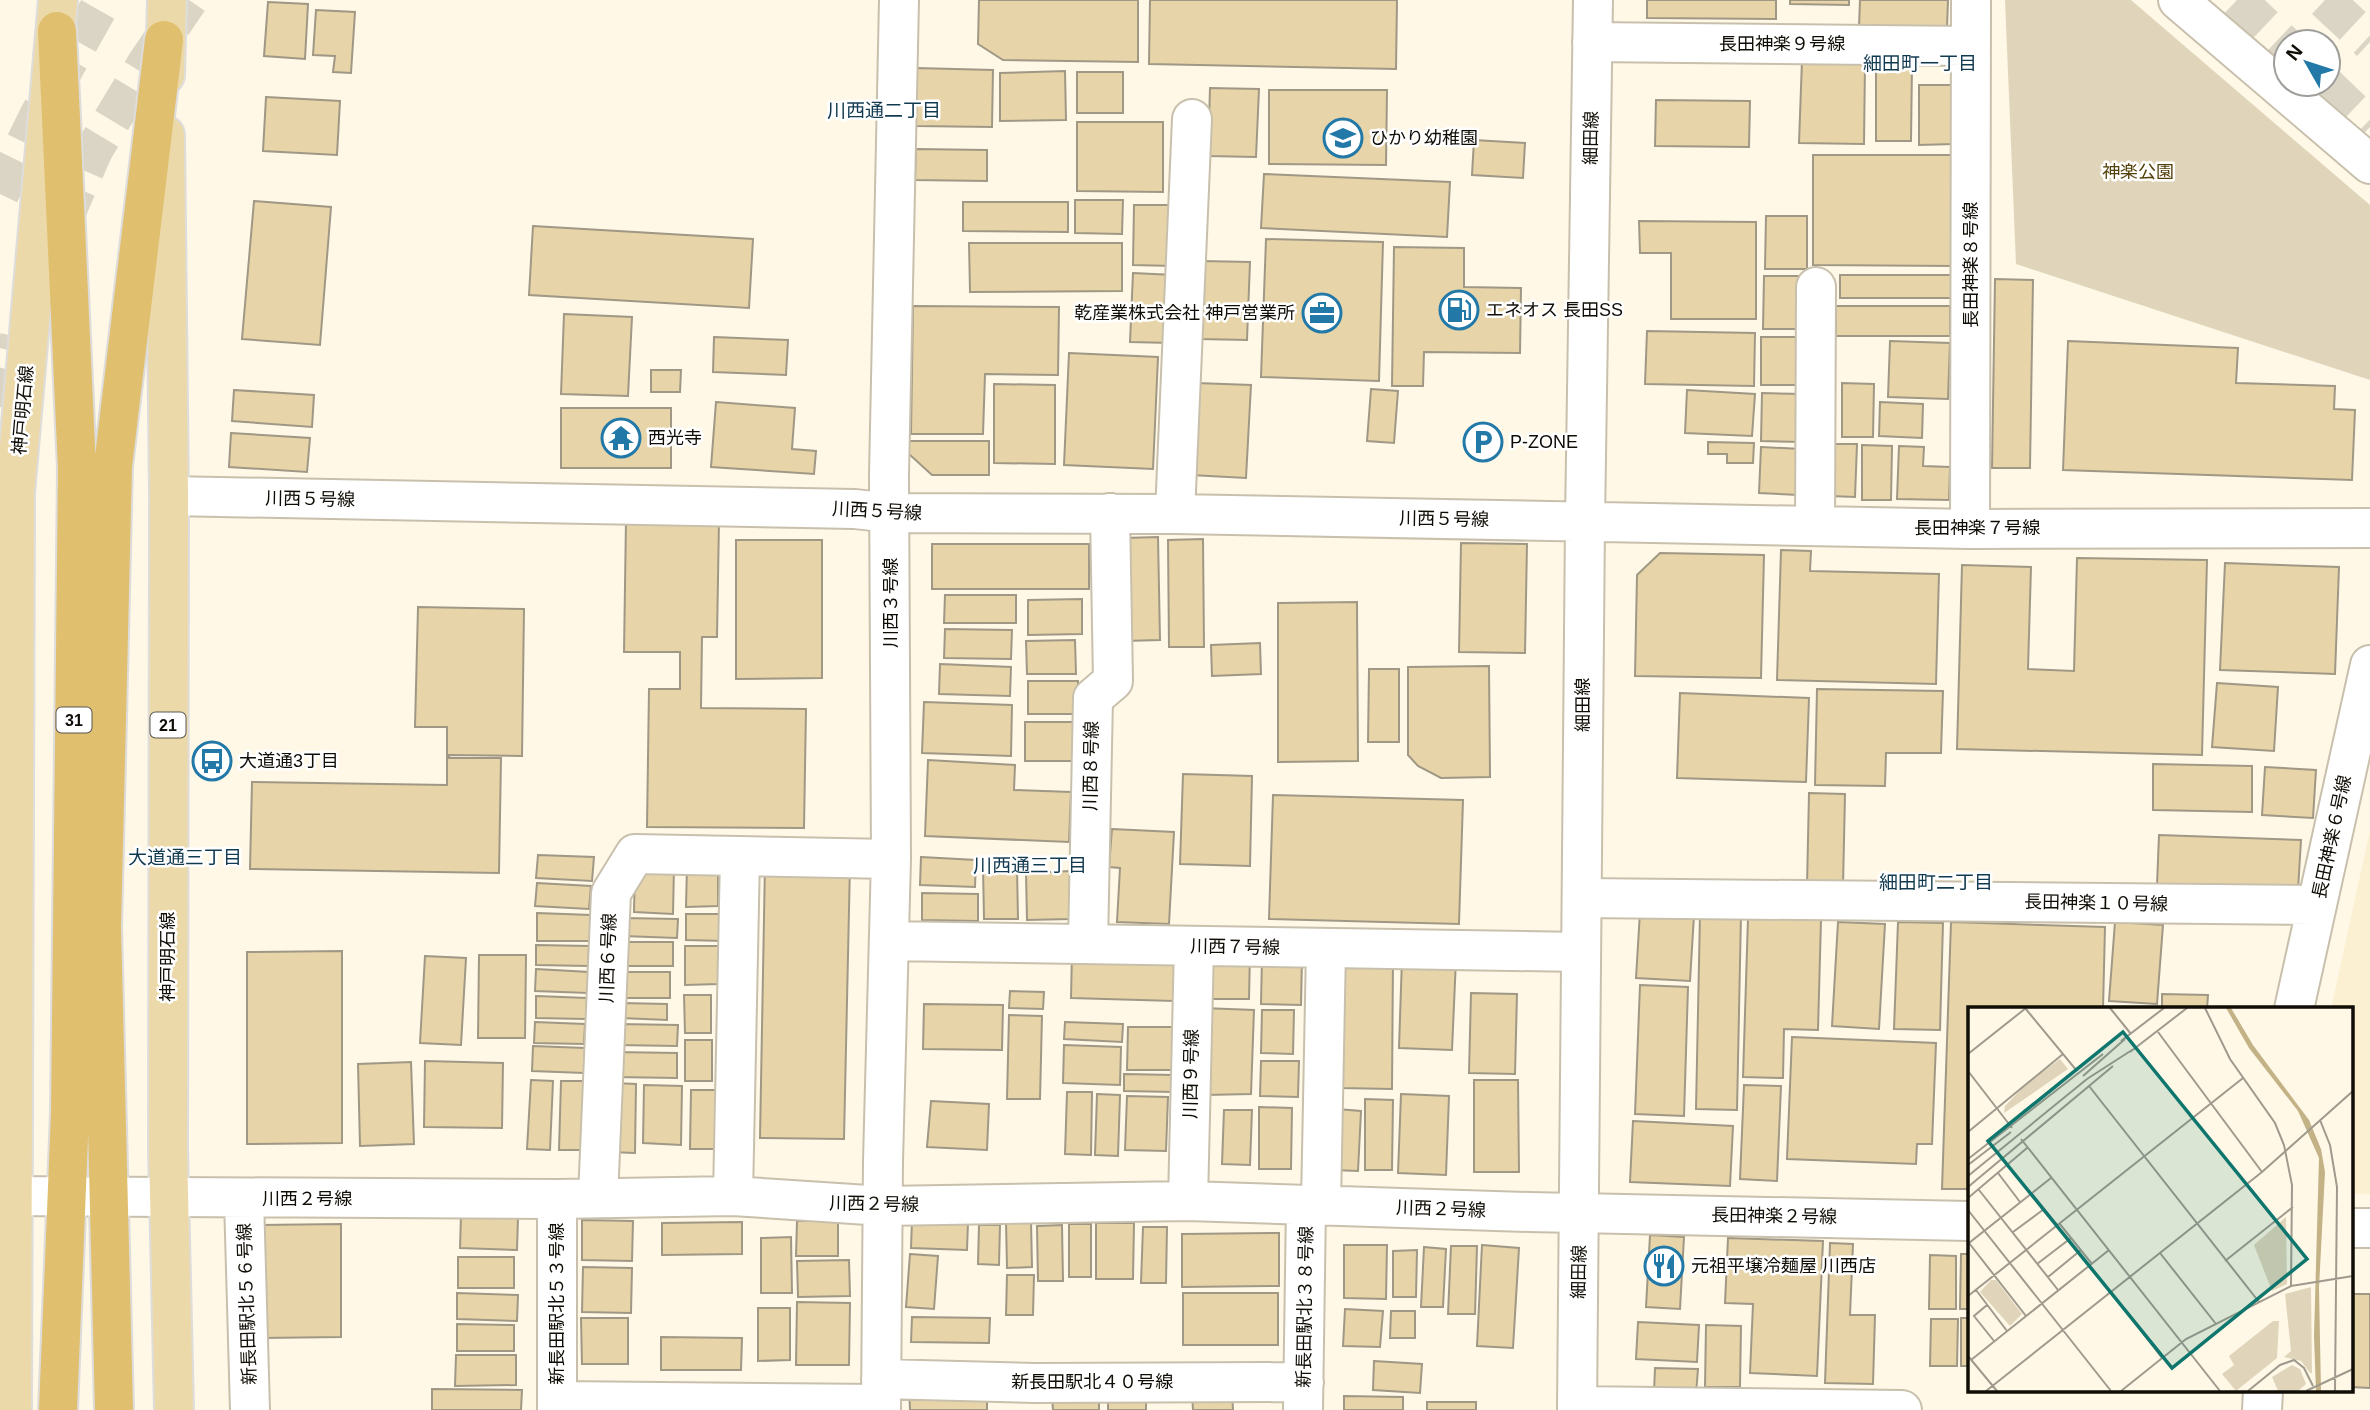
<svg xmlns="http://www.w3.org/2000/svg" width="2370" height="1410" font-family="Helvetica,'Noto Sans JP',sans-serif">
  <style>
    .built { fill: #fcf0d3 }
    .green { fill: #e0d5ba }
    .building { fill: #e7d5a9; stroke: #a09884; stroke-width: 2 }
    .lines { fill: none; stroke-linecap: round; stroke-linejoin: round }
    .highway-tunnel { stroke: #dbd5c5; stroke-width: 38; stroke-dasharray: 38 19; stroke-linecap: butt }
    .minor-casing { stroke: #c8c0ac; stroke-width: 42 }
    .major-casing { stroke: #dedddc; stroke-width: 42 }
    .highway-casing { stroke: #dedddc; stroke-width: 42 }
    .minor { stroke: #fff; stroke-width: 38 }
    .major { stroke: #ecd9a9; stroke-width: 38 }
    .highway { stroke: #e0bf6f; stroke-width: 38 }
    .labels { text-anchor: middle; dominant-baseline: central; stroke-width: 5; stroke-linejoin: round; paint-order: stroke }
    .shield { fill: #fff; stroke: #585651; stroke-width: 2 }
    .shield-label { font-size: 16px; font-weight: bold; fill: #100d06 }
    .street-label { font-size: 18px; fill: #100d06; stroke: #fff }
    .poi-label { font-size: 18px; fill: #100d06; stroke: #fff; text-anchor: start }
    .park-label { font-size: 18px; fill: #54410a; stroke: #fff }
    .neighbourhood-label { font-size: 19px; fill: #113950; stroke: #fff }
    .inset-road { fill: none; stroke: #9f9a8d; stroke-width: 2 }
    .view { fill: #0f766e; fill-opacity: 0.15; stroke: #0f766e; stroke-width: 3.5 }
    .inset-edge { fill: none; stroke: #100d06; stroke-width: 3.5 }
  </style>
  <rect width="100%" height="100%" fill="#fff8e7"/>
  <path class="built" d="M2370 830V1194H2351V1009H2331Z"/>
  <path class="green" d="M2005 0H2131L2370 205V380L2016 264Z"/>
  <path class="building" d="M979 0H1138V62L1003 60 978 44Z
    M1150 0H1397L1396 69 1149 64Z
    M1647 0H1776V19L1647 18Z
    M1790 0H1849V5L1790 4Z
    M1860 0H1948L1947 28 1859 27Z
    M268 2 308 4 305 59 264 56Z
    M316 10 355 12 351 73 333 72 335 56 313 55Z
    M1802 60 1865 62 1864 144 1799 143Z
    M1876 65H1912L1911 141H1876Z
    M916 68 993 70 992 127 915 126Z
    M1065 71 1066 120 1000 121V73Z
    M1077 72H1123V113H1077Z
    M1919 85H1954V144L1919 145Z
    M1210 88 1259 89 1256 157 1208 156Z
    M1269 90H1387L1386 165 1269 164Z
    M266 97 340 101 337 155 263 151Z
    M1656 100 1750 101 1749 147 1655 146Z
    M1077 122H1163V192L1077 191Z
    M1474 140 1525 143 1523 178 1472 175Z
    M916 149 987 150V181L915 180Z
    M1813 155H1956L1955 266 1813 265Z
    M1264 174 1450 182 1447 237 1261 228Z
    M1075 200H1123L1122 234 1075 233Z
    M254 201 331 207 320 345 242 339Z
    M963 202H1068V232L963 231Z
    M1134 205H1174L1173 266 1133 265Z
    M1766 216H1807V269H1765Z
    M1639 221 1756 222V319H1671V253H1640Z
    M533 226 753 239 749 308 529 295Z
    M1266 239 1383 242 1379 381 1261 377Z
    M969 243H1122V291L970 292Z
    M1394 247 1464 248V287L1521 288 1520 353 1424 352 1423 386H1392Z
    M1201 261 1250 262 1247 340 1199 339Z
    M1133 273 1174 275 1171 343 1130 342Z
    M1840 275H1954V298H1840Z
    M1764 276H1811L1810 329H1763Z
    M1995 279 2033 280 2030 468H1992Z
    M913 306 1059 307 1058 375 985 374 983 434H911Z
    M1836 306H1950V336H1836Z
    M564 314 632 317 628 396 561 394Z
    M1647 331 1755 333 1754 386 1645 384Z
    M714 337 788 340 786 375 713 372Z
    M1761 337H1810V385H1761Z
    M1890 341 1950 343 1948 399 1888 397Z
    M2068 341 2238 348 2236 383 2335 386 2334 409 2355 410 2352 480 2063 470Z
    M1069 353 1158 357 1153 469 1064 465Z
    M651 370H681L680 392H651Z
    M1196 383 1251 385 1246 478 1191 475Z
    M1842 383 1874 384 1873 437H1842Z
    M994 384 1055 385V464L994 463Z
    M1371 389 1398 391 1394 443 1367 441Z
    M234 390 314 395 312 427 232 421Z
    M1687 390 1755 394 1752 436 1685 433Z
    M1762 393 1804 394 1802 442 1761 441Z
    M716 402 795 408 792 449 816 451 814 474 711 467Z
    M1880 402 1923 404 1922 438 1879 436Z
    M561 408H671V468H561Z
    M231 433 310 438 307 472 229 467Z
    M908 441H989V475H932L909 454Z
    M1708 442 1754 443 1753 463H1727V454H1708Z
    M1832 444H1857L1855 497 1830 496Z
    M1862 445 1892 446 1891 500H1862Z
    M1899 446 1924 447 1923 466 1950 467 1949 500 1897 499Z
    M1761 447 1801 449 1798 495 1759 493Z
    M626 520 719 521 717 637H702L701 708 806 709 804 828 647 827 649 689H680V652H624Z
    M1158 537 1160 640 1124 641 1123 538Z
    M1203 539 1204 647H1169L1168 540Z
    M736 540H822V678L736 679Z
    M1461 543 1527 544 1525 653 1459 652Z
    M932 544H1089V589H932Z
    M1781 550 1811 551 1810 571 1939 574 1936 684 1777 680Z
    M1660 553 1764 555 1761 678 1635 676 1637 575Z
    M2077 558 2207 560 2202 755 1957 749 1962 565 2031 567 2028 669 2074 671Z
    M2225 563 2339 567 2335 674 2220 670Z
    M945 595H1016V623H944Z
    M1082 599V634L1028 635V600Z
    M1357 602 1358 761 1278 762V603Z
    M418 607 524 609 522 756 449 755V758H501L499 873 250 869 252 782 447 785V727H415Z
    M945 629 1012 630 1011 659 944 658Z
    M1075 640 1076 674H1027L1026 641Z
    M1260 643 1261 674 1212 676 1211 645Z
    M940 664 1011 667 1010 696 939 694Z
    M1489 666 1490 777 1441 778 1418 766 1408 755V667Z
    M1369 669H1399V742H1368Z
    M1028 681H1078V714H1028Z
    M2217 683 2278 687 2274 751 2212 747Z
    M1817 689 1943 691 1941 753H1886L1885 786 1815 785Z
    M1680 693 1809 698 1806 782 1677 778Z
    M924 702 1012 705 1011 756 922 753Z
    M1025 722H1076L1075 761H1025Z
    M928 760 1015 765 1014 790 1071 792 1069 842 925 836Z
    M2153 764 2252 766V812L2153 810Z
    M2265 767 2316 770 2313 818 2262 815Z
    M1183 774 1252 776 1250 866 1180 864Z
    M1809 793 1845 794 1843 886H1807Z
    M1273 795 1463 800 1459 924 1269 919Z
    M1112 829 1174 832 1169 924 1117 922 1120 868 1109 867Z
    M2159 835 2301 840 2298 890 2157 885Z
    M538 855 594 857 592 881 536 878Z
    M921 857 976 860 975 887 920 885Z
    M765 863 850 864 844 1139 760 1138Z
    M635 866 674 867 673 914 634 912Z
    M687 866H718V906L686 907Z
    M983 867H1017L1018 919H984Z
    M1070 871 1071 919 1027 920 1026 873Z
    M537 883 591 886 589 909 535 906Z
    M922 893 978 894V921L922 920Z
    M1640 912 1694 915 1690 981 1636 978Z
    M537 913 591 915 590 941H537Z
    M686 914H724V941L686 940Z
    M1700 914H1741L1737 1110 1696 1109Z
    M623 918 678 919 677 938 623 936Z
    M1748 918 1821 920 1818 1030 1784 1029 1783 1078 1743 1077Z
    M1838 922 1885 924 1879 1029 1832 1026Z
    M1898 922 1943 923 1940 1030 1894 1029Z
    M1951 922 2105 927 2103 1009H2108H1969V1189H1942Z
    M2115 922 2163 925 2157 1004 2109 1001Z
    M625 942H673V966H625Z
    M536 945 589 946 588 966 536 965Z
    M685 946H719V984L685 985Z
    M342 951V1143L247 1144V952Z
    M1072 952 1176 956 1174 1001 1071 998Z
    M1207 952H1250L1249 999H1206Z
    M479 955H526L525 1038H478Z
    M425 956 466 958 461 1045 420 1043Z
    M1262 957 1302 958 1301 1005 1261 1004Z
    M1342 958 1393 959 1392 1089 1340 1088Z
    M1402 958 1456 959 1452 1050 1399 1048Z
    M536 969 589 972 588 993 535 991Z
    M617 972H670V998H617Z
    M1640 985 1688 987 1684 1116 1635 1114Z
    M1010 991 1044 992 1043 1009 1009 1008Z
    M1471 993 1517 994 1515 1074 1469 1073Z
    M2162 994 2208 995 2207 1009H2162Z
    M684 995H711V1033H685Z
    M536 996 587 998 586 1019 536 1018Z
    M621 1003 667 1004V1020L621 1018Z
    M924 1004 1003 1005 1002 1050 923 1049Z
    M1202 1008 1254 1010 1251 1094 1205 1095Z
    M1262 1010H1294L1293 1054 1261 1053Z
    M1009 1015 1042 1016 1040 1099H1007Z
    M535 1022 585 1024 584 1044 534 1043Z
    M1065 1022 1123 1024 1122 1042 1064 1039Z
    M617 1024 678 1025 677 1046 617 1045Z
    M1128 1027H1177L1176 1070H1127Z
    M1792 1037 1936 1043 1932 1144H1917L1916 1164 1787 1159Z
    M685 1040H712V1081H685Z
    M1064 1045 1121 1047 1120 1085 1063 1083Z
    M533 1046 585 1048 584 1073 532 1071Z
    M614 1052 677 1053V1078L614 1077Z
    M425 1061 503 1063 502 1128 424 1127Z
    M1261 1061H1299L1298 1097 1260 1096Z
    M411 1062 414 1144 360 1146 358 1064Z
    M1124 1074 1174 1075V1092L1124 1091Z
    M531 1080 553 1081 550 1150 527 1149Z
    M1474 1080H1518L1519 1172H1474Z
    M561 1081H589L588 1150H559Z
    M612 1083 636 1084 635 1153 610 1152Z
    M644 1085 682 1086 681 1145 643 1143Z
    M1744 1085 1781 1086 1777 1181 1740 1179Z
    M691 1090H720L719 1149H690Z
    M1067 1092H1092L1091 1155 1065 1154Z
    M1097 1094 1120 1095 1118 1156 1095 1155Z
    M1401 1094 1449 1096 1446 1175 1398 1173Z
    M1127 1096 1168 1097 1166 1151 1125 1150Z
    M1365 1099 1393 1100 1392 1170H1365Z
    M931 1101 989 1104 987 1150 927 1147Z
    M1259 1107 1292 1108 1291 1169H1259Z
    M1337 1109 1361 1111 1358 1171 1334 1170Z
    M1224 1110H1252L1250 1165 1222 1164Z
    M1633 1121 1733 1126 1730 1186 1630 1182Z
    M461 1215 518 1217 517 1250 460 1248Z
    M582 1220 633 1221 632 1261 582 1260Z
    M912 1220 968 1222 967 1250 911 1248Z
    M797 1221H838V1256H796Z
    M1031 1221 1032 1267 1007 1268 1006 1222Z
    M742 1222V1254L662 1255V1223Z
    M1096 1223H1134L1133 1279H1096Z
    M341 1224V1337L261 1338 260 1225Z
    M1069 1224H1091V1277H1069Z
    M979 1225H1000L999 1265 978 1264Z
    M1062 1225 1063 1281H1038L1037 1226Z
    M1143 1227H1167L1166 1283H1141Z
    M1279 1233V1286L1182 1287V1234Z
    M1650 1235 1684 1237 1680 1309 1646 1307Z
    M791 1237 792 1293H761V1238Z
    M1728 1238 1823 1241 1817 1376 1750 1373 1753 1304 1725 1303Z
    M1830 1243 1853 1244 1850 1315H1875L1873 1384 1825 1383Z
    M1344 1245H1387L1386 1299 1344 1298Z
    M1482 1245 1519 1248 1513 1348 1477 1346Z
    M1451 1246H1477L1475 1314H1448Z
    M1424 1247 1446 1249 1443 1307H1421Z
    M1417 1250 1416 1297H1393V1251Z
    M910 1254 938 1256 934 1309 906 1307Z
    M1961 1254H1969V1309H1960Z
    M1930 1255 1956 1256V1309H1929Z
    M458 1257H514V1288H458Z
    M849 1260 850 1296 798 1297 797 1261Z
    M583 1267 632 1268 631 1313 582 1312Z
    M1007 1275H1034L1033 1315H1006Z
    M457 1293 518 1295 517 1321 457 1319Z
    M1183 1293H1278V1345H1183Z
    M2351 1294H2370V1388L2351 1387Z
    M797 1302 850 1303 849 1365H796Z
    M758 1308H790V1360L758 1361Z
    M1345 1309 1383 1311 1380 1347 1343 1346Z
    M1391 1311H1415V1338H1390Z
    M912 1317 990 1318 989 1343 911 1342Z
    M581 1318H628V1364H582Z
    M1961 1318H1969V1366H1961Z
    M1931 1319H1958L1957 1366H1930Z
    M1638 1322 1699 1325 1697 1362 1636 1359Z
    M457 1324 514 1325V1351H457Z
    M1706 1325 1741 1326 1740 1387H1705Z
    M661 1337 742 1338 741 1370H661Z
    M456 1355H516V1385L455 1386Z
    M1374 1361 1422 1364 1420 1393 1373 1390Z
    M1655 1368 1698 1369 1696 1394 1654 1392Z
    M987 1385V1410H910L909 1386Z
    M432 1389 522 1390 521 1410H432Z
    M1232 1392 1233 1410H1193L1192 1393Z
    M1146 1395V1410H1108V1396Z
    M1099 1396V1410H1053L1052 1397Z
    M1344 1396 1403 1397V1410H1344Z
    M1427 1402H1476V1410H1427Z"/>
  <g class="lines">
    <path class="highway-tunnel" d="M2237 0 2286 46
      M2325 0 2370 42
      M2325 84 2370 127
      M0 194 38 116 103 0
      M62 223 94 150 145 65 189 0
      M0 407 19 338"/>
    <defs>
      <path id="minor" d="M2178 0 2370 164
        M1592 42 1971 46
        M169 496 855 509 891 513 1175 514 1970 529 2370 528
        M1175 514 1192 119
        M1815 526 1816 287
        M1970 529 1971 0
        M1582 898 2317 905
        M889 941 1581 952
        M1088 944 1093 698 1113 681 1110 513
        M2294 1009 2370 665
        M0 1196 557 1199 733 1196 883 1206 1188 1201 1529 1212 1969 1221
        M733 1196 740 856
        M598 1198 611 893 635 854 891 859
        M244 1199 250 1410
        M557 1199V1410
        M1188 1201 1194 946
        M1321 1204 1326 948
        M2351 1228H2370
        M881 1379 1035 1383 1304 1382
        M558 1401 881 1404
        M1577 1406 1902 1410
        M881 1410 883 1161 891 859 889 475 899 0
        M1303 1410 1306 1205
        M1577 1410 1585 522 1593 0
        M2262 1410 2263 1391"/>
      <path id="major" d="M165 75 167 0
        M165 135 169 496 168 1150 174 1410
        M12 1410 15 493 58 0"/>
      <path id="highway" d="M57 31 77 469 70 1113 58 1410
        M114 1410 102 927 113 466 164 40"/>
    </defs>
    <use href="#minor" class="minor-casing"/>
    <use href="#major" class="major-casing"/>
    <use href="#highway" class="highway-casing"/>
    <use href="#minor" class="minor"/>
    <use href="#major" class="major"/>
    <use href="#highway" class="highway"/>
  </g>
  <defs>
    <symbol id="school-ring" viewBox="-11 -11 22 22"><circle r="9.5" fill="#fff" stroke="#2279a8" stroke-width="1.5"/><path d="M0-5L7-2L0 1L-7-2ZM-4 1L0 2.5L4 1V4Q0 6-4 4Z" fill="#2279a8"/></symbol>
    <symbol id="fuel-ring" viewBox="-11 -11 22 22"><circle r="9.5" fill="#fff" stroke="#2279a8" stroke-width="1.5"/><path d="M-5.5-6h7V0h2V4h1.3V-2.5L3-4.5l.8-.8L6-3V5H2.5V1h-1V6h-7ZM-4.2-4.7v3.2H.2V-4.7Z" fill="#2279a8"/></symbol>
    <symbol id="office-ring" viewBox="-11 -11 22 22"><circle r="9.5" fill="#fff" stroke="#2279a8" stroke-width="1.5"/><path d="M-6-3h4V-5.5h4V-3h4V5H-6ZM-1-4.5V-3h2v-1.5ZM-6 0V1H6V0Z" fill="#2279a8"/></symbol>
    <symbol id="temple-ring" viewBox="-11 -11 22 22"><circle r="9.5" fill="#fff" stroke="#2279a8" stroke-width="1.5"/><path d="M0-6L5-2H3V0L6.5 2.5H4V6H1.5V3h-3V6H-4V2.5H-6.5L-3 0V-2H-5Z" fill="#2279a8"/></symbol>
    <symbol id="parking-ring" viewBox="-11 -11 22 22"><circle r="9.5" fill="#fff" stroke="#2279a8" stroke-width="1.5"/><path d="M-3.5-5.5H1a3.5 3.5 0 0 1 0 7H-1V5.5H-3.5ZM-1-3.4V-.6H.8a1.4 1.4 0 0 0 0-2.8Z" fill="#2279a8"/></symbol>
    <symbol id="bus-ring" viewBox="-11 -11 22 22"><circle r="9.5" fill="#fff" stroke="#2279a8" stroke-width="1.5"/><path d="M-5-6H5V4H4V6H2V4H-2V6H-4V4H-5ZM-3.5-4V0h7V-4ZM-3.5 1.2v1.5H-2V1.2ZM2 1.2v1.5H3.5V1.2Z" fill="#2279a8"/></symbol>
    <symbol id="restaurant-ring" viewBox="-11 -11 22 22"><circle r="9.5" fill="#fff" stroke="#2279a8" stroke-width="1.5"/><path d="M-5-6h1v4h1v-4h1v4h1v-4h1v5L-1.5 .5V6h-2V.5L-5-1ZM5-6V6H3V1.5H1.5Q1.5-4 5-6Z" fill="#2279a8"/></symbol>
  </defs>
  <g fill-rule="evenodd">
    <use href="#school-ring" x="1321" y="116" width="44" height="44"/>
    <use href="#fuel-ring" x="1437" y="288" width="44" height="44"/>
    <use href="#office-ring" x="1300" y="291" width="44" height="44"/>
    <use href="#temple-ring" x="599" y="416" width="44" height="44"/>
    <use href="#parking-ring" x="1461" y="420" width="44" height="44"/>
    <use href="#bus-ring" x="190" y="739" width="44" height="44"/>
    <use href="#restaurant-ring" x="1642" y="1244" width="44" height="44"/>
  </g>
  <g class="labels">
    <g class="shield">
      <rect x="56.5" y="707.5" width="35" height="25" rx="5"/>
      <rect x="150.5" y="712.5" width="35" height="25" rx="5"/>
    </g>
    <g class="shield-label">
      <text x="74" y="720">31</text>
      <text x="168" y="725">21</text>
    </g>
    <g class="street-label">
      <text x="1782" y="44">長田神楽９号線</text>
      <text transform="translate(1591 138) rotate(-89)">細田線</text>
      <text transform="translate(1971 265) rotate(-90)">長田神楽８号線</text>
      <text transform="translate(23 410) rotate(-85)">神戸明石線</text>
      <text transform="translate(310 499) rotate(1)">川西５号線</text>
      <text transform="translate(877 511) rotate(3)">川西５号線</text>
      <text transform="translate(1444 519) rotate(1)">川西５号線</text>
      <text x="1977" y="528">長田神楽７号線</text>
      <text transform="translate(891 603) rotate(-90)">川西３号線</text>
      <text transform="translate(1583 705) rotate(-90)">細田線</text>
      <text transform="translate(1091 766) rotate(-89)">川西８号線</text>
      <text transform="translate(2332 837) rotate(-78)">長田神楽６号線</text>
      <text transform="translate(2096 903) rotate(1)">長田神楽１０号線</text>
      <text transform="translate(1235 947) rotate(1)">川西７号線</text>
      <text transform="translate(168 957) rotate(-90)">神戸明石線</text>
      <text transform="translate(608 958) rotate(-88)">川西６号線</text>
      <text transform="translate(1191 1074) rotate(-89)">川西９号線</text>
      <text x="307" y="1199">川西２号線</text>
      <text transform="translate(874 1204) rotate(1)">川西２号線</text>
      <text transform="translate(1441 1209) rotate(2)">川西２号線</text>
      <text transform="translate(1774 1216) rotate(1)">長田神楽２号線</text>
      <text transform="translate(1579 1272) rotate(-89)">細田線</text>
      <text transform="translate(247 1304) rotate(-92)">新長田駅北５６号線</text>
      <text transform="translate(557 1304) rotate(-90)">新長田駅北５３号線</text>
      <text transform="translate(1305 1307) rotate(-89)">新長田駅北３８号線</text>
      <text x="1092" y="1382">新長田駅北４０号線</text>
    </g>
    <g class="poi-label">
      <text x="1370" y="138">ひかり幼稚園</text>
      <text x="1486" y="310">エネオス 長田SS</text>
      <text x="1295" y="313" text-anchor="end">乾産業株式会社 神戸営業所</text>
      <text x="648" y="438">西光寺</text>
      <text x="1510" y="442">P-ZONE</text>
      <text x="239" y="761">大道通3丁目</text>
      <text x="1691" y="1266">元祖平壌冷麺屋 川西店</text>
    </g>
    <g class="park-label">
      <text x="2138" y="172">神楽公園</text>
    </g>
    <g class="neighbourhood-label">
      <text x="1920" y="63">細田町一丁目</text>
      <text x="884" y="110">川西通二丁目</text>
      <text x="185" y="857">大道通三丁目</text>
      <text x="1030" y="865">川西通三丁目</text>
      <text x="1936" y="882">細田町二丁目</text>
    </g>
  </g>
  <g transform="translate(1968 1007)">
    <rect width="385" height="385" fill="#fff8e7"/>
    <path d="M92 52 100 62 36 106 37 99 60 75ZM318 210 319 277 304 284 286 238ZM23 273H28L54 307 42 319 12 285ZM343 280 344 366H342L333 354 316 350 323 344 317 287ZM305 314H311L309 351 268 384 254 367 266 358 261 349ZM324 358 332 362 338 377 330 384H310L304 370Z" fill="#e0d5ba"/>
    <path d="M258 1H263L285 38 341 113 353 142 357 165 351 281 353 384H348L346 329 351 151 330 104 281 41Z" fill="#c4b287"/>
    <path class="inset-road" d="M57 1 109 64M142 1 163 27M237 1 262 52 307 116 316 138 324 178 323 279M190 25 294 165M153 34 196 1M162 45 219 1M0 47 58 1M0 64 44 121M115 69 157 32M121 79 291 295M352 113 362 138 369 180 367 384M0 125 95 47M53 132 252 384M0 152 135 47M0 158 43 125M30 166 52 195M0 169 119 72 164 43M0 180 145 59M11 183 90 283M64 187 89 218M0 191 59 141M0 203 143 384M91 216 124 257M45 225 76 202M192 246 248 317M257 254 325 200M69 257 103 231M80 270 113 243M8 283 39 324M143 285 194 351M0 289 275 71M19 298 6 309 26 334M58 309 1 236 83 171M0 349 29 384M3 353 141 243M18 384 294 165 385 84M153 384 218 332 323 279 385 269M280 384 312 358 326 353 336 361 345 379M338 384 385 362"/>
    <path class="view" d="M155 25 339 252 204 361 20 134Z"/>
    <rect width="385" height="385" class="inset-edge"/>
  </g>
  <g transform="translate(2307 63) rotate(309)"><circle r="33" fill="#ffffff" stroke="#9f9e9b" stroke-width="2"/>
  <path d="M0-5L12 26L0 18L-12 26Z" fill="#2279a8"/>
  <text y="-10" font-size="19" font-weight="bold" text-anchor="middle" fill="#100d06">N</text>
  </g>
</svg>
